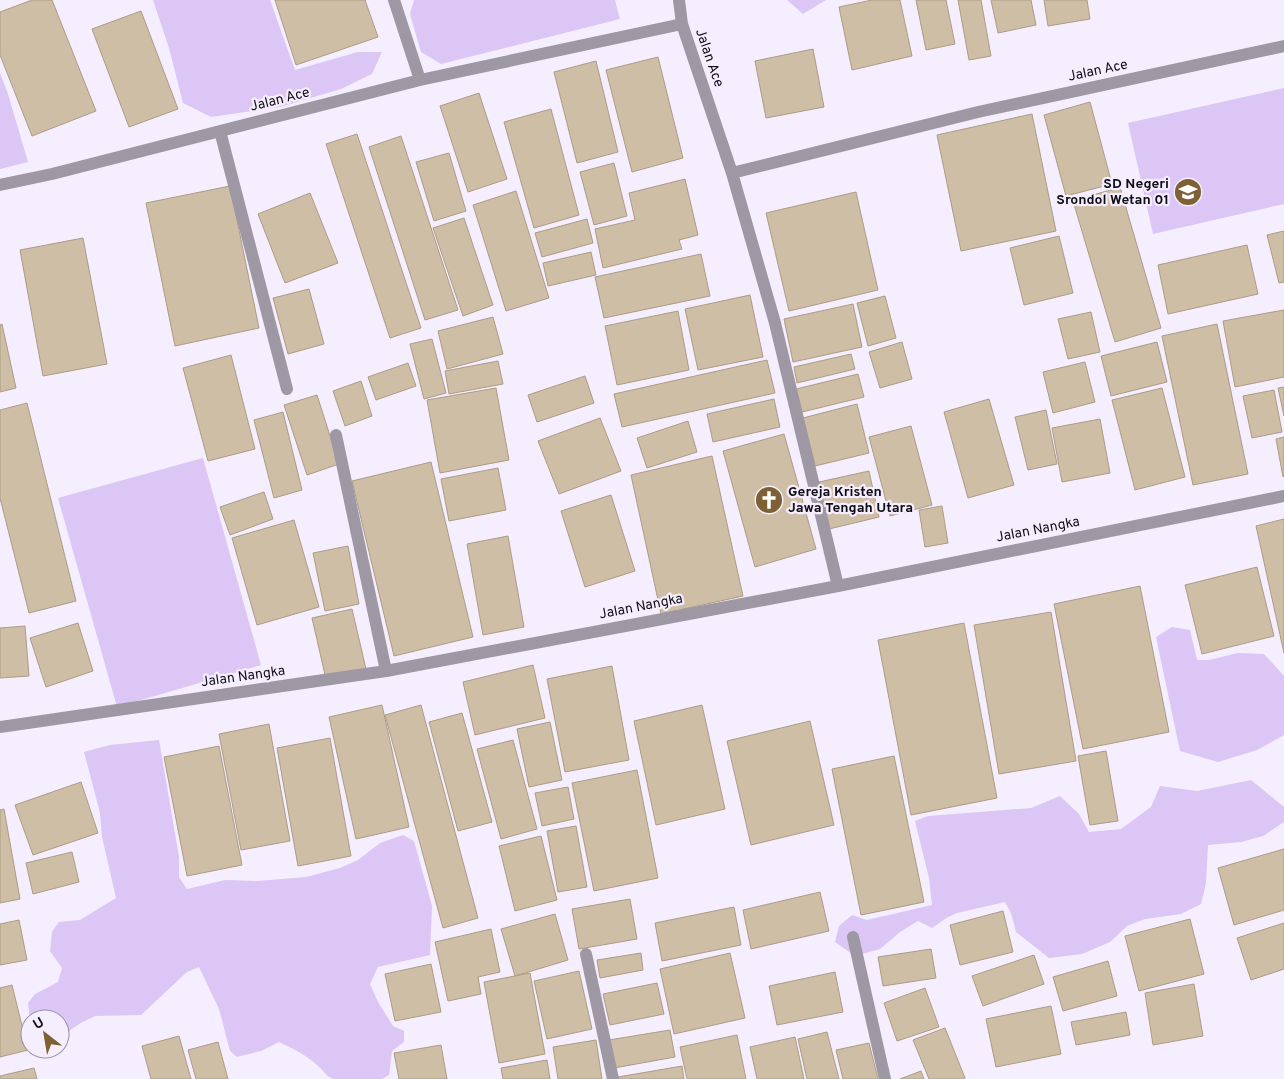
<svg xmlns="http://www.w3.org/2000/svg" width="1284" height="1079" font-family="Overpass,sans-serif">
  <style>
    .green { fill: #dbc6f5 }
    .building { fill: #cfbea6; stroke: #ac9c84 }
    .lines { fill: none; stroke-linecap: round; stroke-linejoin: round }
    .service { stroke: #9d98a3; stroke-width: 12 }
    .minor { stroke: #9d98a3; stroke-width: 12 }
    .labels { text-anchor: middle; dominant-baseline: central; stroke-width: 4.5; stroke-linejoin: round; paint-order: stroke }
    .street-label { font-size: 14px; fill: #110d16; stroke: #f5eefe }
    .poi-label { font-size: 14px; font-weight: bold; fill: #110d16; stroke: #f5eefe; text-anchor: end }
  </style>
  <rect width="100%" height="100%" fill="#f5eefe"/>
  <path class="green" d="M153 0H270L295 70 358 52H382L372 74 341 89 280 107 211 117 183 103 169 48Z
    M414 0H615L620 19 441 64 421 52 410 14Z
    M787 0H826L803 14Z
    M0 73 8 94 28 162 0 169Z
    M1284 88V204L1153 234 1128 123Z
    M203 458 261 665 117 707 58 498Z
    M1172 627 1190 630 1197 660H1209L1238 653 1264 654 1284 676V735L1257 750 1218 762 1180 751 1156 637Z
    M159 740 179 857V877L187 889 225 880 257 881 306 877 340 868 358 860 380 843 403 835 414 841 432 906 430 955 378 967 370 984 378 1002 393 1026 404 1031V1042L392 1051 389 1075 382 1079H333C326 1076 324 1071 318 1066 308 1056 292 1048 279 1042L261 1051 237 1057 230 1051 219 1009 199 967 187 972 141 1015 95 1016 79 1024 60 1037V1019H30L28 1003 35 994 58 982 62 968 50 951 52 932 59 922 80 920 116 898 102 837 100 813 84 752 110 745Z
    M1251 780 1284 807V822L1263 836 1241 842 1208 845 1206 883 1201 904 1181 914 1145 919 1127 926 1110 942 1082 954 1049 958 1016 932 1011 913 1005 902 957 913 948 917 932 928 918 921 900 932 880 949 855 956 835 942 839 926 852 915 867 920 932 905 929 878 915 821 928 816 1031 808 1060 796 1079 814 1089 832 1121 829 1151 807 1160 786 1197 791Z"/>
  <path class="building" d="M32 0H52L96 111 32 136 0 55V12Z
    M275 0H365L378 37 296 65Z
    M872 0H900L912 56 852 70 839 7Z
    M916 0H946L955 44 926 50Z
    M958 0H981L991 56 969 60Z
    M991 0H1031L1036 25 998 33Z
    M1044 0H1087L1090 19 1048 26Z
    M141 11 178 109 129 127 92 29Z
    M813 49 824 107 766 118 755 61Z
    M658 57 683 158 632 172 606 70Z
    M596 61 618 152 577 163 554 72Z
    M479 93 507 179 468 192 440 106Z
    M1090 102 1112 184 1066 196 1044 115Z
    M551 109 579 215 534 228 504 122Z
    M1032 114 1056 231 961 251 937 135Z
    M357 134 421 328 390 338 326 144Z
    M401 136 458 310 425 320 369 147Z
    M449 153 466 211 434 221 416 162Z
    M614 163 627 216 594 225 580 172Z
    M685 179 698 235 679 240 682 249 603 268 595 229 635 220 629 193Z
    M230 186 259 328 175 346 146 203Z
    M1120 187 1161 328 1115 342 1073 201Z
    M516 191 549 298 506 311 473 205Z
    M856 192 878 290 789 311 766 213Z
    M310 193 338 263 285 283 258 214Z
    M464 218 493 305 463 316 433 228Z
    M587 219 593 243 542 257 535 233Z
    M1284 231V282L1279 283 1267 235Z
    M1059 236 1073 293 1024 305 1010 248Z
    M83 238 107 364 43 376 20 250Z
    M1247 245 1258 294 1168 314 1158 265Z
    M591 252 596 275 548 286 543 263Z
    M701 254 710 296 604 318 595 277Z
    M309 289 324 344 288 354 273 298Z
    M750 295 763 357 698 370 685 309Z
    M885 296 896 338 868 346 857 303Z
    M853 304 862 347 793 362 784 319Z
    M1284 310V377L1235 387 1223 321Z
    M678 311 689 370 617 385 605 326Z
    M1091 312 1100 352 1068 359 1058 319Z
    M493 317 503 354 447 369 438 331Z
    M2 324 16 388 0 392V325Z
    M1217 324 1248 474 1193 485 1162 336Z
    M432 339 446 393 424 399 410 344Z
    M902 342 912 379 880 388 869 352Z
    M1157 342 1167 382 1111 396 1101 356Z
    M851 354 855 369 797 383 794 367Z
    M231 355 255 449 208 461 183 368Z
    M767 360 775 393 622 427 614 394Z
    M498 361 503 384 449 394 445 371Z
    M1085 362 1095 402 1053 413 1043 372Z
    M408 363 416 386 376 400 368 377Z
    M858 374 864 397 802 412 796 389Z
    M585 376 594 403 537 422 528 395Z
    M361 381 372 416 345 426 333 391Z
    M1284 387V416L1278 388Z
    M496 388 509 460 440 473 427 400Z
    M1162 388 1185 477 1135 490 1112 400Z
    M1274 390 1282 432 1252 438 1243 396Z
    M317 395 339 464 307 475 284 405Z
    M774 399 780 427 713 442 707 414Z
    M989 399 1014 485 968 498 944 412Z
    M27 403 76 601 29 613 0 498V410Z
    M857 404 869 453 815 466 803 418Z
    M1046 410 1057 464 1028 470 1015 417Z
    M283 412 302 490 274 498 254 420Z
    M600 418 621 471 559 494 538 441Z
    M1100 419 1110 473 1062 482 1052 428Z
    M688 421 697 452 647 468 637 438Z
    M911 426 932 505 890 516 869 437Z
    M784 434 816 549 755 567 723 451Z
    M1284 437V476L1283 477 1276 439Z
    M712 456 743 596 661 614 631 475Z
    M431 462 473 637 394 656 352 481Z
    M498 468 506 510 449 521 441 479Z
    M869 471 879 517 829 529 819 482Z
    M264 492 273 519 230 535 220 507Z
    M611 495 635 571 585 587 561 511Z
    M942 506 948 543 925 547 919 510Z
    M1284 519V653L1256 526Z
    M294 520 319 607 257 625 232 538Z
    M508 536 524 627 483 635 467 544Z
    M348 546 359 604 325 611 313 553Z
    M1257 567 1274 636 1202 654 1185 585Z
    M1140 586 1169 732 1083 749 1054 604Z
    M352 609 366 669 326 679 312 618Z
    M1051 612 1076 761 999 774 974 625Z
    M78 623 93 671 46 687 30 638Z
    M964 623 997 798 911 815 878 640Z
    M25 626 29 676 0 678V628Z
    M533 665 545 718 475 735 463 682Z
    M612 666 629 760 565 772 547 679Z
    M382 705 409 827 356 839 329 717Z
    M421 705 478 918 443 928 385 715Z
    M702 705 725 809 656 825 634 721Z
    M462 713 492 822 458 831 429 722Z
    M810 721 834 825 751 845 727 741Z
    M550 722 562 780 529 787 517 729Z
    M269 724 290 841 241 850 219 734Z
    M330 738 351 856 298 866 277 748Z
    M513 740 537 829 501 839 477 749Z
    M219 746 242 865 187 876 164 757Z
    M1106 751 1118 821 1090 825 1078 756Z
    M894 756 924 902 861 915 832 769Z
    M637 770 658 878 594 891 572 783Z
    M81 782 98 833 33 855 15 805Z
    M568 787 574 819 542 826 535 793Z
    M4 809 20 899 0 903V810Z
    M576 826 587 887 558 892 547 831Z
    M541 836 557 900 515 911 499 846Z
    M1284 849V910L1234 925 1218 868Z
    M72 852 79 882 33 894 26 863Z
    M820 892 829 931 751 949 743 910Z
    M630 899 637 939 579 949 572 909Z
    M734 907 741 945 662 961 655 923Z
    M1003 911 1013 952 960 965 950 925Z
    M555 914 568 960 515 976 501 929Z
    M1190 919 1204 974 1139 991 1125 936Z
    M19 920 27 960 0 965V924Z
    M1284 923V969L1251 980 1237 938Z
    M491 929 500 972 478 977 481 994 448 1001 435 942Z
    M931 949 936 978 883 986 878 957Z
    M641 953 643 970 600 978 597 960Z
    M730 953 745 1018 674 1034 660 969Z
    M1034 955 1044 984 983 1006 972 976Z
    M1108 961 1117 996 1063 1011 1053 977Z
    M431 964 441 1012 395 1021 385 974Z
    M579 971 592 1029 547 1039 534 981Z
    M835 972 843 1012 777 1025 769 986Z
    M530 973 545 1054 499 1063 484 982Z
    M657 983 664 1014 610 1025 603 994Z
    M1194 984 1203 1036 1153 1045 1145 993Z
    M12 985 28 1050 0 1057V988Z
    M925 988 939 1027 897 1041 884 1003Z
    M1051 1006 1061 1054 996 1067 986 1019Z
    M1126 1012 1130 1035 1076 1045 1071 1022Z
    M945 1028 965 1078 963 1079H929L913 1040Z
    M670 1030 675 1057 614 1068 609 1040Z
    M827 1032 839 1079H807L798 1039Z
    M737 1035 746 1079H687L680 1047Z
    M179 1036 191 1079H151L142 1046Z
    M795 1037 804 1079H757L750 1047Z
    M596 1040 602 1079H558L553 1047Z
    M218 1042 228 1079H196L188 1050Z
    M869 1043 878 1079H843L836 1050Z
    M441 1045 447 1079H399L394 1053Z
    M547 1060 550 1079H503L501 1068Z
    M682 1066 684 1079H619L618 1077Z
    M34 1068 37 1079H0V1076Z
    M921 1071 924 1079H900Z"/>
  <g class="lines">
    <path class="service" d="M336 435 386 671"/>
    <path class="minor" d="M394 0 420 80
      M679 0 682 24
      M220 131 287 389
      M732 173 775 323 838 586
      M0 185 52 174 420 80 682 24 732 173 978 112 1284 46
      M0 727 386 671 838 586 1284 496
      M853 937 885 1079
      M586 954 613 1079"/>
  </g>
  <defs>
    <symbol id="school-disc" viewBox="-11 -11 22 22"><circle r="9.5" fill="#7d6134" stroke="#f5eefe"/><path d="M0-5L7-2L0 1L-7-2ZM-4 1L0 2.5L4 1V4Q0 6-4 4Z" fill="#fff"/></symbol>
    <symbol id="church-disc" viewBox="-11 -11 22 22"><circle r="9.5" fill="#7d6134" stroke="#f5eefe"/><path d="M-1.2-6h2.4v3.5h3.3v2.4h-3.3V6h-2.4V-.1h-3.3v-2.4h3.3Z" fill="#fff"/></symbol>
  </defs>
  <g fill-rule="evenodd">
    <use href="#school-disc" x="1172" y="176" width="32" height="32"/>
    <use href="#church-disc" x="753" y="484" width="32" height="32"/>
  </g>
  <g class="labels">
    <g class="street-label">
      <text transform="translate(709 58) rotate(71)">Jalan Ace</text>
      <text transform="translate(1098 71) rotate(-12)">Jalan Ace</text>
      <text transform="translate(280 100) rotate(-14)">Jalan Ace</text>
      <text transform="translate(1038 530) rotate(-11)">Jalan Nangka</text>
      <text transform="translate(641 607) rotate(-11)">Jalan Nangka</text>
      <text transform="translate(243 677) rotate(-8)">Jalan Nangka</text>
    </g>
    <g class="poi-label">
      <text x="1169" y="184">SD Negeri<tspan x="1169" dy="16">Srondol Wetan 01</tspan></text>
      <text x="788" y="492" text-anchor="start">Gereja Kristen<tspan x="788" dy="16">Jawa Tengah Utara</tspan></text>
    </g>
  </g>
  <g transform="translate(45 1034) rotate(329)"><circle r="24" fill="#f5eefe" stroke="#9a94a1"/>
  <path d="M0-4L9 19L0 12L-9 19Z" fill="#7d6134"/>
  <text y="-8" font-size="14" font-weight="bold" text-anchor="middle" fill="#110d16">U</text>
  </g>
</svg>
